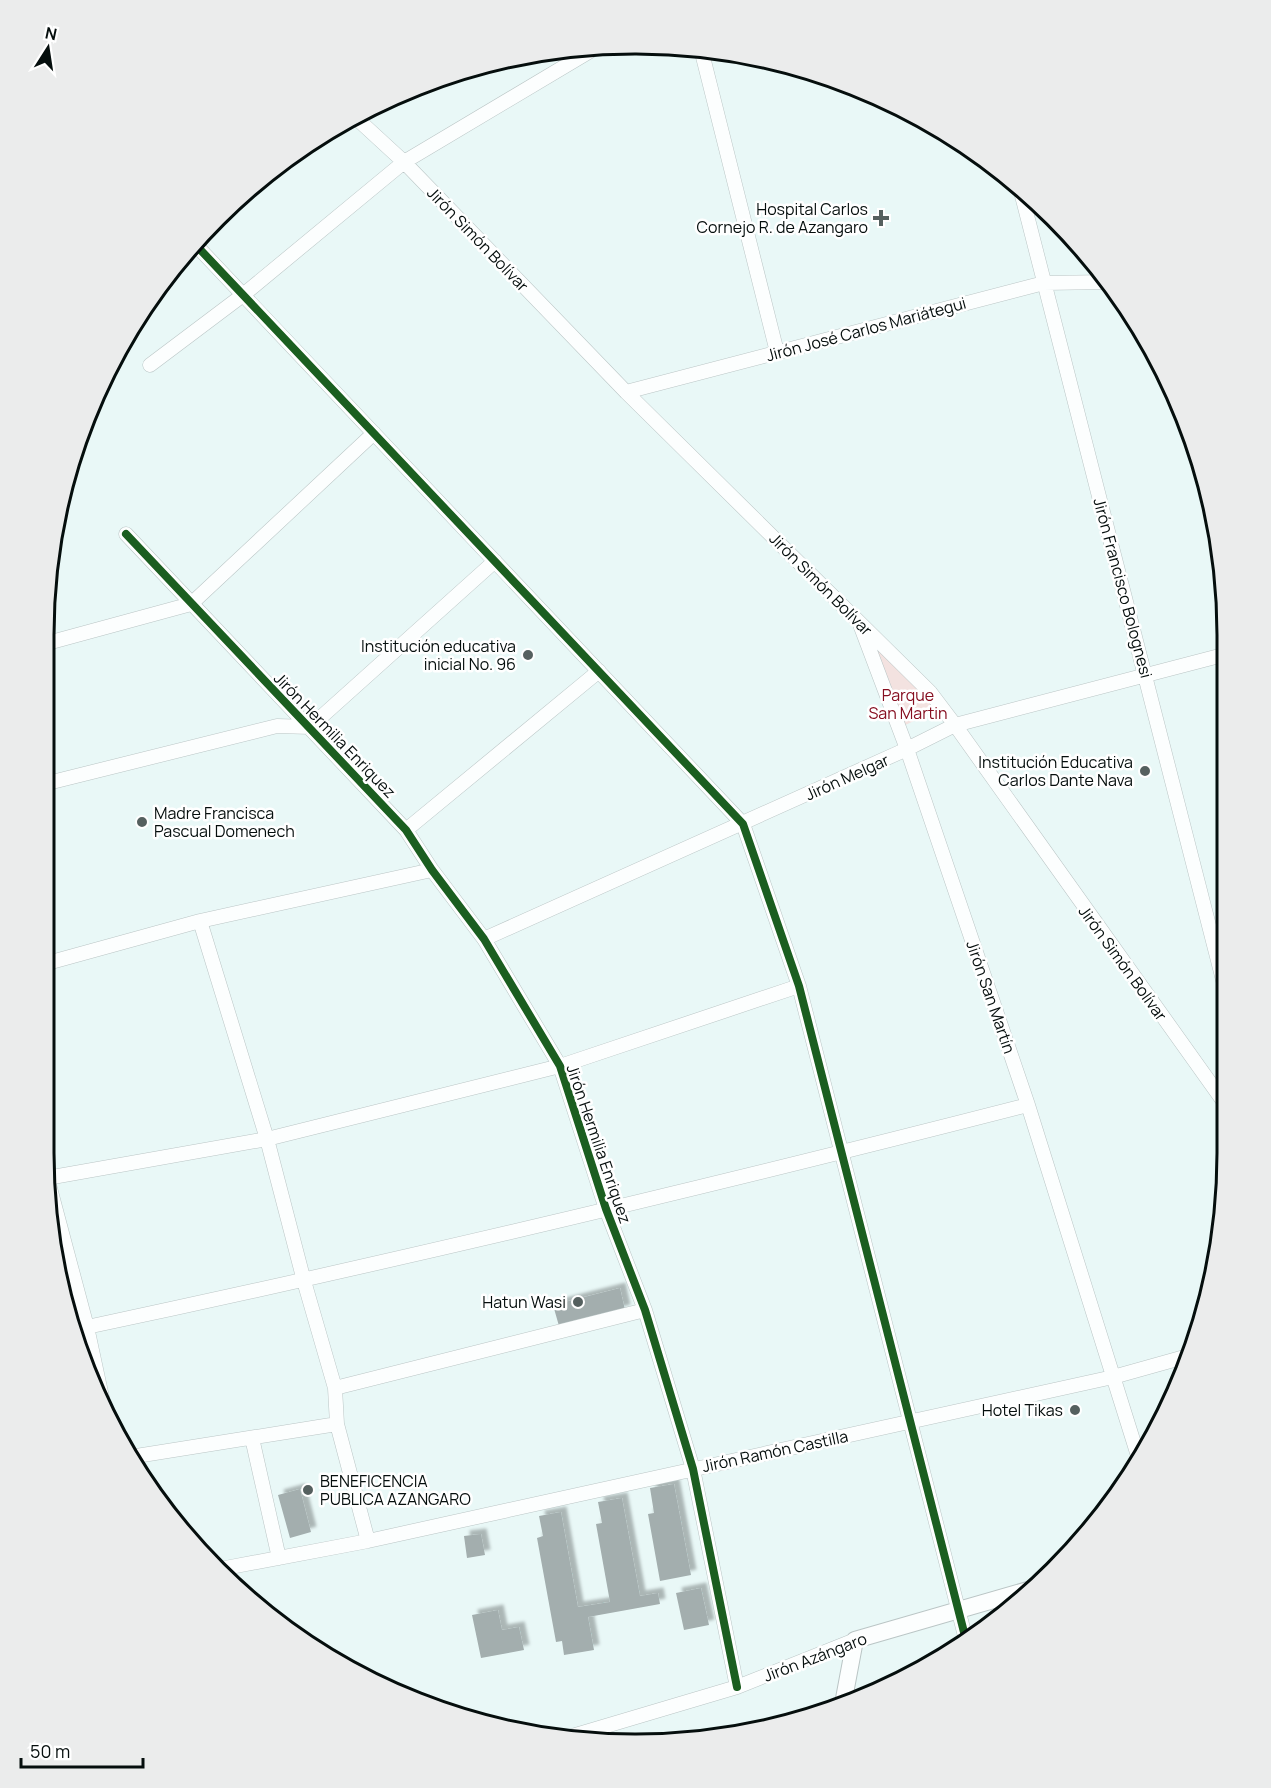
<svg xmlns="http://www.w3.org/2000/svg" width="1271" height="1788" font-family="Manrope,sans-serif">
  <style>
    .green { fill: #f3e2e0 }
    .building { fill: #a3aeae; filter: url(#shadow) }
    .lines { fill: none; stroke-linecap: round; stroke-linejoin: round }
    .minor-casing { stroke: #bac5c5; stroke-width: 15 }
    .tertiary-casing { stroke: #bac5c5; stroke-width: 18 }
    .minor { stroke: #fcfefe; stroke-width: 14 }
    .tertiary { stroke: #fcfefe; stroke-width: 16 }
    .cycleway-casing { stroke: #fff; stroke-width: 11 }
    .cycleway { stroke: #1b5e20; stroke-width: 8 }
    .poi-dot { fill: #55605f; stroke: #fff; stroke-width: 2 }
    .labels { text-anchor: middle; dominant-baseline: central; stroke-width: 5; stroke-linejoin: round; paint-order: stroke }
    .poi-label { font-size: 16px; fill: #050e0d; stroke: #fff; text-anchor: end }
    .street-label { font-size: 16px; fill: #050e0d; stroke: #fff }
    .park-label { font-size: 16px; fill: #860e20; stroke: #fff }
    .rim { fill: none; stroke: #050e0d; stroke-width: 3 }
  </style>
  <defs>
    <filter id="shadow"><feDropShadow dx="5.5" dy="-5.5" stdDeviation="1.5" flood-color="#0004"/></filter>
  </defs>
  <rect width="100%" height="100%" fill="#e9f8f7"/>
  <path class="green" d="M865 632 937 710 897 729Z
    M47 1178 103 1406 89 1379 64 1306Z"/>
  <path class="building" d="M620 1288 625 1310 559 1326 553 1305Z
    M674 1484 691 1575 660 1581 648 1514 654 1513 650 1488Z
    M300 1489 311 1532 290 1538 278 1495Z
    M622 1498 640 1596 658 1593 660 1604 588 1617 594 1650 564 1655 562 1641 556 1642 537 1538 543 1536 539 1516 561 1512 578 1607 610 1602 596 1524 602 1523 598 1502Z
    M481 1534 485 1555 467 1558 464 1536Z
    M701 1588 709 1625 684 1630 676 1593Z
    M498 1610 502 1630 519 1627 524 1650 481 1658 472 1615Z"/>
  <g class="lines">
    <defs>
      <path id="minor" d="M701 49 777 352
        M354 116 404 162 626 392 930 692 955 725 1226 1105
        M1020 188 1225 988
        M193 242 743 824 799 986 966 1640
        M150 365 243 295 404 162 597 47
        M626 392 1044 283 1107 282
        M126 534 406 830 432 870 484 939 560 1066 606 1209 645 1310 693 1469 737 1687
        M861 627 907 749 1028 1105 1139 1459
        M44 644 191 604 374 433
        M44 784 277 726 310 727 495 561
        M406 830 599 671
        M200 921 267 1139 304 1281 335 1388 337 1424 368 1541
        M484 939 907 749 955 725 1223 655
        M44 964 200 921 432 870
        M46 1173 87 1327 105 1411
        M47 1178 267 1139 560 1066 799 986
        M87 1327C402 1260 716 1185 1028 1105
        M335 1388 645 1310
        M252 1438 279 1558
        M130 1457 337 1424
        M220 1569 368 1541 1113 1377 1188 1356
        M562 1739 737 1687 855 1640"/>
      <path id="tertiary" d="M843 1704 855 1640 1035 1588"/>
    </defs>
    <use href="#minor" class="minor-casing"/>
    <use href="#tertiary" class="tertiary-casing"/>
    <use href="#minor" class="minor"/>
    <use href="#tertiary" class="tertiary"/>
    <defs>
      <path id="cycleway" d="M193 242 743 824 799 986 966 1640
        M126 534 406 830 432 870 484 939 560 1066 606 1209 645 1310 693 1469 737 1687"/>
    </defs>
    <use href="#cycleway" class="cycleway-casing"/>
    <use href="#cycleway" class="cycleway"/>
  </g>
  <g class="poi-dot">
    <path d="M878 209h6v6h6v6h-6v6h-6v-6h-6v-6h6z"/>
    <circle cx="528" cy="655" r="6"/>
    <circle cx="1145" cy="771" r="6"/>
    <circle cx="142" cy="822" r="6"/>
    <circle cx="578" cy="1302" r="6"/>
    <circle cx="1075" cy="1410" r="6"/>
    <circle cx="308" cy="1490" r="6"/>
  </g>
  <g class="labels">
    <g class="poi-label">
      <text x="868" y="209">Hospital Carlos<tspan x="868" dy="18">Cornejo R. de Azangaro</tspan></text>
      <text x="516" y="646">Institución educativa<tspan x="516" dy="18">inicial No. 96</tspan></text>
      <text x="1133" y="762">Institución Educativa<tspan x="1133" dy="18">Carlos Dante Nava</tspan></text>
      <text x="154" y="813" text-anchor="start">Madre Francisca<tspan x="154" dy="18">Pascual Domenech</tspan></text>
      <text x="566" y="1302">Hatun Wasi</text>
      <text x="1063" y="1410">Hotel Tikas</text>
      <text x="320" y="1481" text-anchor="start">BENEFICENCIA<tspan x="320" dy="18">PUBLICA AZANGARO</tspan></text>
    </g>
    <g class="street-label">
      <text transform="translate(478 239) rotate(46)">Jirón Simón Bolívar</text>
      <text transform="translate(866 329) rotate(-15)">Jirón José Carlos Mariátegui</text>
      <text transform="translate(821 584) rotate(45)">Jirón Simón Bolívar</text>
      <text transform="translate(1123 588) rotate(75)">Jirón Francisco Bolognesi</text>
      <text transform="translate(335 735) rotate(46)">Jirón Hermilia Enriquez</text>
      <text transform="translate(847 777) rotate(-24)">Jirón Melgar</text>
      <text transform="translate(1123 963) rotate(54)">Jirón Simón Bolívar</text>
      <text transform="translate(991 997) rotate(71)">Jirón San Martín</text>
      <text transform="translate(599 1144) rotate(71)">Jirón Hermilia Enriquez</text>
      <text transform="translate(775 1451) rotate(-12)">Jirón Ramón Castilla</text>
      <text transform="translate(815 1657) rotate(-21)">Jirón Azángaro</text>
    </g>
    <g class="park-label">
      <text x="908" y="695">Parque<tspan x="908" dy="18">San Martin</tspan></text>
    </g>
  </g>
  <path d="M0 0H1271V1788H0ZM635 54H636A581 581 0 0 1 1217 635V1153A581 581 0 0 1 636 1734H635A581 581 0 0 1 54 1153V635A581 581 0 0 1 635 54Z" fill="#ebecec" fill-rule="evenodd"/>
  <path class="rim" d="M635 54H636A581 581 0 0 1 1217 635V1153A581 581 0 0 1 636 1734H635A581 581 0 0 1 54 1153V635A581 581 0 0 1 635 54Z"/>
  <g transform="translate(48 48) rotate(12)" stroke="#ffffff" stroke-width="4.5" paint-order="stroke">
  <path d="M0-4.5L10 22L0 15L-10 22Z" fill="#050e0d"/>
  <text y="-9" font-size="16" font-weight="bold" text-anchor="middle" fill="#050e0d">N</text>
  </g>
  <path d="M21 1758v9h122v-9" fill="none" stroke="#050e0d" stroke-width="3"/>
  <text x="30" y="1758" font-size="18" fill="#050e0d" stroke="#ffffff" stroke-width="4.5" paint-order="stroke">50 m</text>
</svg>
